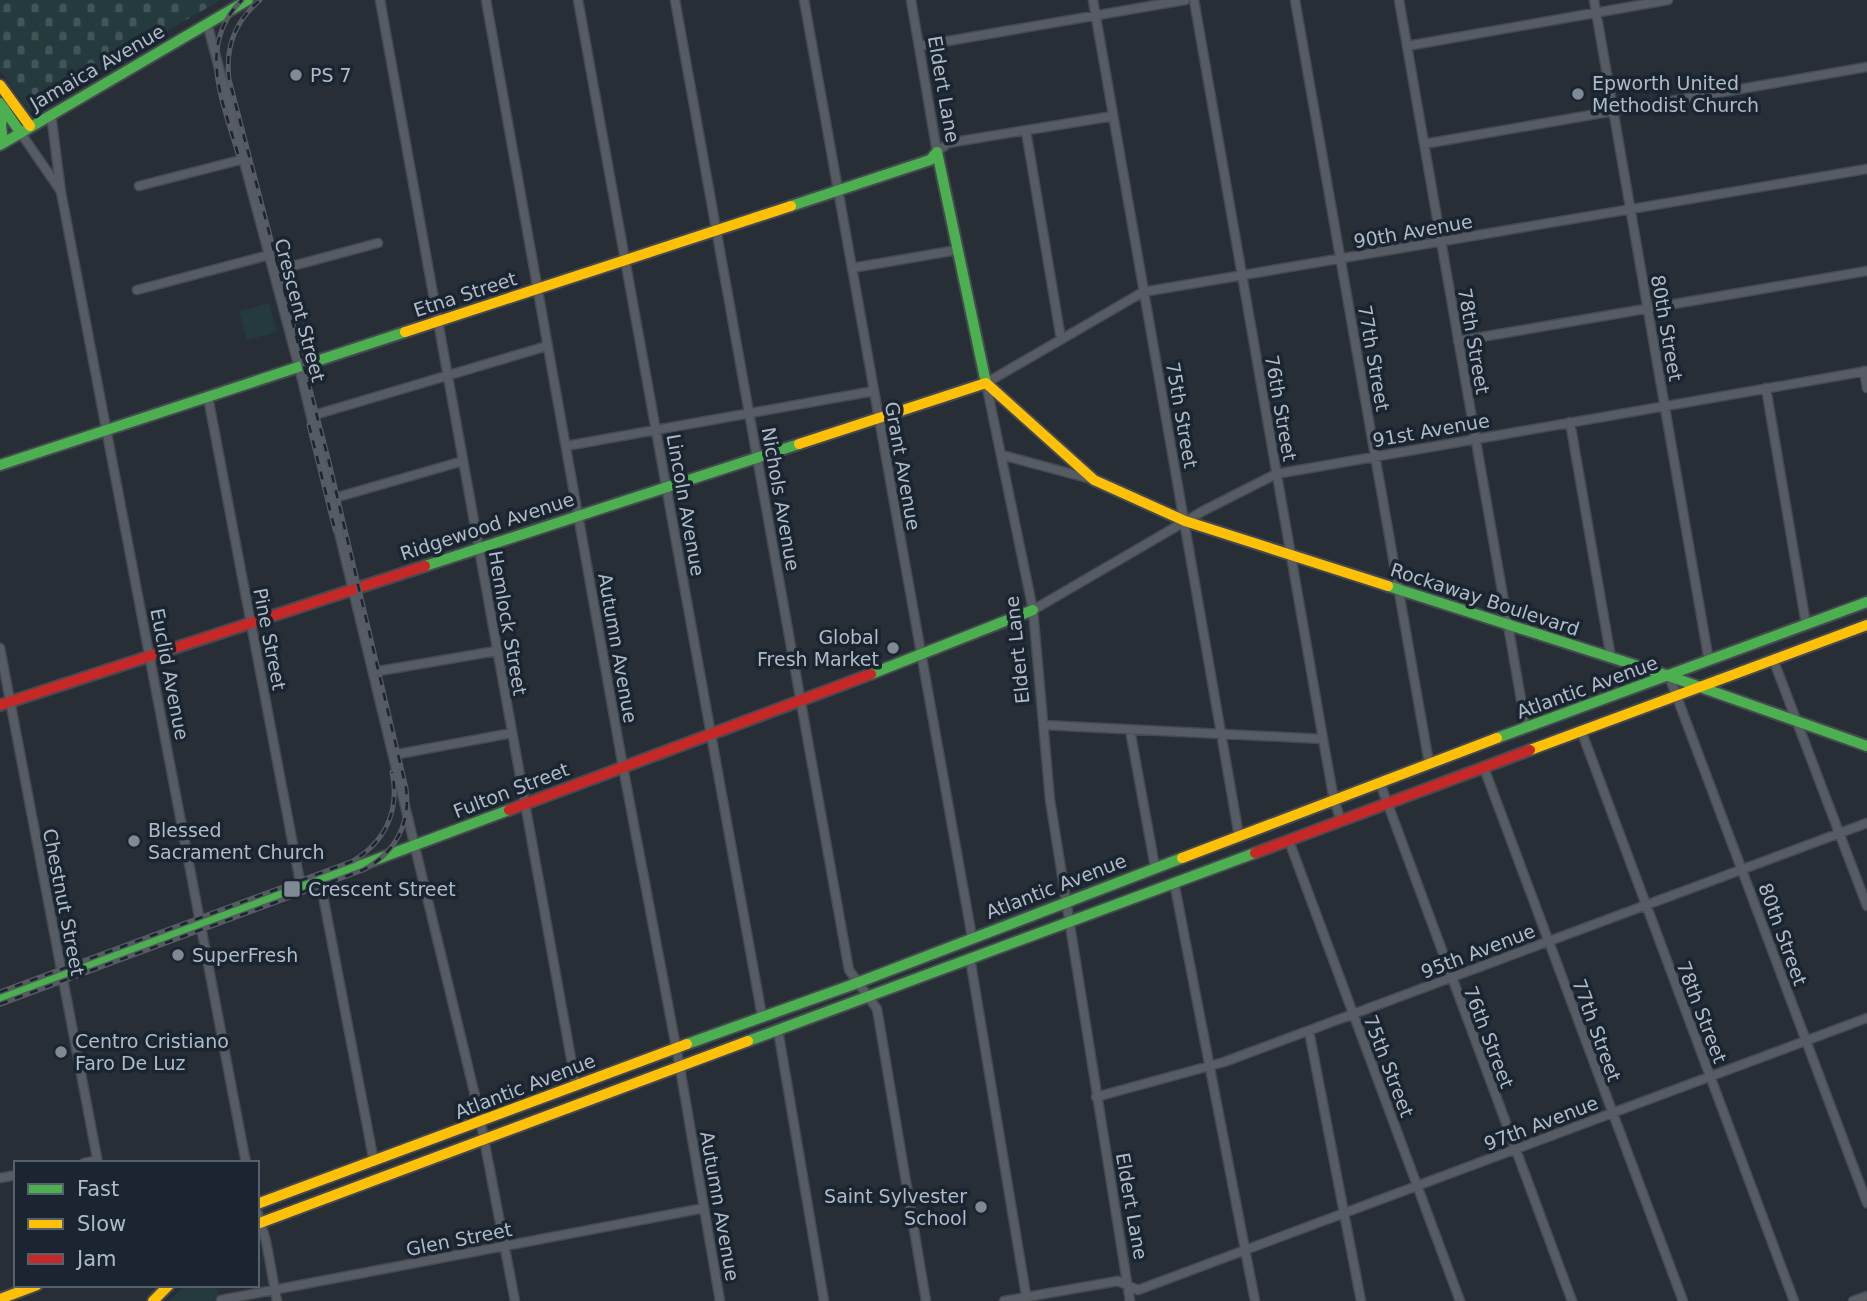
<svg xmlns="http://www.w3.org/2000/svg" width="1867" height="1301" font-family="'DejaVu Sans',sans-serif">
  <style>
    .green { fill: #243a3c }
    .cemetery { fill: url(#cemetery-stones) }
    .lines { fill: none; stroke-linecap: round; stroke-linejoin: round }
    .street-casing { stroke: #454a51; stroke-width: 11 }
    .fast-casing { stroke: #454a51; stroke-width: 14 }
    .slow-casing { stroke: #454a51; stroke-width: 14 }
    .jam-casing { stroke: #454a51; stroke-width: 14 }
    .street { stroke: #575c64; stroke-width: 8 }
    .fast { stroke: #4caf50; stroke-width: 10 }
    .slow { stroke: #ffc107; stroke-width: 10 }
    .jam { stroke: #c62828; stroke-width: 10 }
    .rail-casing { stroke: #565b62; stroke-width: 5 }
    .rail { stroke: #1a2531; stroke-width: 2.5; stroke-dasharray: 8; stroke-linecap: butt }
    .poi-dot { fill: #808a95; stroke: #1a2531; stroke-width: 2.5 }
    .labels { text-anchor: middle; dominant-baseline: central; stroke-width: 7; stroke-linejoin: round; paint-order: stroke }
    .street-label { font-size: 19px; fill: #b0bbc8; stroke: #1a2531 }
    .poi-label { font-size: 19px; fill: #b0bbc8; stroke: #1a2531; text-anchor: start }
  </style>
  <defs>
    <pattern id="cemetery-stones" width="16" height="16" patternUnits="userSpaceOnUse" patternTransform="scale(1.75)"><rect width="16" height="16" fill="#243a3c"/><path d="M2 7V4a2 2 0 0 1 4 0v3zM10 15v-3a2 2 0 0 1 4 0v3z" fill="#415557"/></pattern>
  </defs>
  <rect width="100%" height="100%" fill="#272e36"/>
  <path class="green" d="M269 303 277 332 247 340 239 311Z
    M186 1285H217L220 1301H168Z"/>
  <path class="cemetery" d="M0 0H221L29 110 0 71Z"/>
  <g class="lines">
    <defs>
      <path id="street" d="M380 0 576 1086
        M486 0 623 767 680 1068 720 1301
        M578 0 762 1016
        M675 0 849 970 877 1009 926 1301
        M804 0 972 937
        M911 0 937 152 948 143 1113 116
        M1093 0 1239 836
        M1194 0 1323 739 1334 800 1341 821
        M1295 0 1429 763
        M1399 0 1526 728
        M1594 0 1709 661
        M207 23 301 375 478 1108 515 1301
        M919 46 1185 0
        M1407 46 1668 0
        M51 114 61 192 246 1163
        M1026 131 1061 339
        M20 132 60 190
        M1424 144 1867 67
        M139 186 244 159
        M852 268 957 250
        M274 271 378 243
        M137 290 269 255
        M1458 341 1867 271
        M1864 371 1867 388
        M1766 388 1806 624
        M208 397 301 887
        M311 416 547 346
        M1570 422 1611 658
        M566 446 874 391
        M1002 455 1091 479
        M331 499 463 461
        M1033 610 1203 511 1276 474 1867 371
        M0 648 98 1163
        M1773 659 1867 906
        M373 672 496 651
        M1669 676 1867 1203
        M1043 725 1323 739
        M1130 730 1155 867
        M1582 733 1794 1301
        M393 755 512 733
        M1484 768 1683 1301
        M1380 783 1572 1301
        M1289 841 1460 1301
        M320 880 374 1162
        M1174 882 1255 1301
        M970 958 1027 1301
        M778 1030 824 1301
        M1309 1031 1361 1301
        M1096 1097 1224 1062 1867 823
        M84 1163 97 1160
        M0 1178 16 1175
        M257 1211 266 1241 277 1301
        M221 1300 704 1208
        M1004 1301 1118 1281 1138 1290 1867 1018
        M1130 1301 1050 800 1033 610 986 383 1143 292 1867 169
        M1853 1301 1867 1296"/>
      <path id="fast" d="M0 103 20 132
        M3 143 1 125 4 108
        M0 145 248 0
        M937 152 986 383
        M791 206 930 160 937 152
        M0 465 405 332
        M425 566 799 444
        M1388 586 1669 676
        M871 674 1033 610
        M1669 676 1867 746
        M1497 738 1867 602
        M0 1000 509 810
        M748 1041 1255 853
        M687 1044 849 986 1182 858"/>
      <path id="slow" d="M0 85 30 126
        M405 332 791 206
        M986 383 1094 480 1185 521 1388 586
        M799 444 986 383
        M1530 750 1867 625
        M1182 858 1497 738
        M257 1204 687 1044
        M257 1224 748 1041
        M0 1299 37 1285
        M153 1301 169 1285"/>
      <path id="jam" d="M0 705 425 566
        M509 810 871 674
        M1255 853 1530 750"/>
    </defs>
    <use href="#street" class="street-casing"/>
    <use href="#fast" class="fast-casing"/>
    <use href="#slow" class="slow-casing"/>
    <use href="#jam" class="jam-casing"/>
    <use href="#street" class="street"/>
    <use href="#fast" class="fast"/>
    <use href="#slow" class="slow"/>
    <use href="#jam" class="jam"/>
    <defs>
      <path id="rail" d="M238 154C223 101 196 45 242 0
        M309 425 335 530
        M0 992 353 861C386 841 400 810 392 772
        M0 1004 363 870C395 853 411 824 406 788L329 462 229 79C225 47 235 21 260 0"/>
    </defs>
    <use href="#rail" class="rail-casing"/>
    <use href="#rail" class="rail"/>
  </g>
  <g class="poi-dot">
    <circle cx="296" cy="75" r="7"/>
    <circle cx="1578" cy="94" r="7"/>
    <circle cx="893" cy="648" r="7"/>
    <circle cx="134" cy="841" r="7"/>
    <rect x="283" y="880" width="18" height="18" rx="3.5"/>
    <circle cx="178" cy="955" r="7"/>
    <circle cx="61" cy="1052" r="7"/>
    <circle cx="981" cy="1207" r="7"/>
  </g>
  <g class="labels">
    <g class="street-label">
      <text transform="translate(97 67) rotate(-30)">Jamaica Avenue</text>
      <text transform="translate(944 89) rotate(80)">Eldert Lane</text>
      <text transform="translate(1413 231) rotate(-10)">90th Avenue</text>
      <text transform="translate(465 294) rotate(-18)">Etna Street</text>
      <text transform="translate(300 310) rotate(75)">Crescent Street</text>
      <text transform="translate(1667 328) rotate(80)">80th Street</text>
      <text transform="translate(1474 341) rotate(80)">78th Street</text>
      <text transform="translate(1374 358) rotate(80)">77th Street</text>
      <text transform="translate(1281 408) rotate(80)">76th Street</text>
      <text transform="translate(1182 415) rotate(80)">75th Street</text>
      <text transform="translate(1431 430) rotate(-10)">91st Avenue</text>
      <text transform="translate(903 466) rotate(80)">Grant Avenue</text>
      <text transform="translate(781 499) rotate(80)">Nichols Avenue</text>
      <text transform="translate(686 505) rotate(80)">Lincoln Avenue</text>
      <text transform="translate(487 526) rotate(-18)">Ridgewood Avenue</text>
      <text transform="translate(1485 599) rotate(18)">Rockaway Boulevard</text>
      <text transform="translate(508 623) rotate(80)">Hemlock Street</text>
      <text transform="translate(270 639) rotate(79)">Pine Street</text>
      <text transform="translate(618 648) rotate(80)">Autumn Avenue</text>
      <text transform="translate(1017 650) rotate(-96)">Eldert Lane</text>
      <text transform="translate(170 674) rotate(79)">Euclid Avenue</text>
      <text transform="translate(1587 687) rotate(-20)">Atlantic Avenue</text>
      <text transform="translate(511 790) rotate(-21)">Fulton Street</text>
      <text transform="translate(1056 886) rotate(-21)">Atlantic Avenue</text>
      <text transform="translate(64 902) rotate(79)">Chestnut Street</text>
      <text transform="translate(1783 934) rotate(70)">80th Street</text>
      <text transform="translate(1478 951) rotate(-21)">95th Avenue</text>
      <text transform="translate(1702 1012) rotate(69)">78th Street</text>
      <text transform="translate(1597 1030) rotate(70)">77th Street</text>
      <text transform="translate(1489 1037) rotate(69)">76th Street</text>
      <text transform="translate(1389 1066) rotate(69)">75th Street</text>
      <text transform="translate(525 1086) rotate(-21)">Atlantic Avenue</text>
      <text transform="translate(1541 1123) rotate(-21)">97th Avenue</text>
      <text transform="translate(720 1206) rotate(80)">Autumn Avenue</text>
      <text transform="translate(1132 1206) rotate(80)">Eldert Lane</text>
      <text transform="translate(459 1239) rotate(-11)">Glen Street</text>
    </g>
    <g class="poi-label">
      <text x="310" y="75">PS 7</text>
      <text x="1592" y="83">Epworth United<tspan x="1592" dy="22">Methodist Church</tspan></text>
      <text x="879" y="637" text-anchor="end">Global<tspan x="879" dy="22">Fresh Market</tspan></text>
      <text x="148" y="830">Blessed<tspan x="148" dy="22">Sacrament Church</tspan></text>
      <text x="308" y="889">Crescent Street</text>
      <text x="192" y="955">SuperFresh</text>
      <text x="75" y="1041">Centro Cristiano<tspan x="75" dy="22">Faro De Luz</tspan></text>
      <text x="967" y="1196" text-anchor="end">Saint Sylvester<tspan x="967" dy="22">School</tspan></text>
    </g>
  </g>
  <rect x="14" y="1161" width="245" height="126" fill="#1a2531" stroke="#56616d" stroke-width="2"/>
  <rect x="28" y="1184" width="35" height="10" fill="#4caf50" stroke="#56616d" stroke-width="2"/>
  <text x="77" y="1196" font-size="21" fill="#b0bbc8">Fast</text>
  <rect x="28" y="1219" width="35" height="10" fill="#ffc107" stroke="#56616d" stroke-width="2"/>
  <text x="77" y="1231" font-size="21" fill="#b0bbc8">Slow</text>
  <rect x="28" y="1254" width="35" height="10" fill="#c62828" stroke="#56616d" stroke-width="2"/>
  <text x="77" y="1266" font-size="21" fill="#b0bbc8">Jam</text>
</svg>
